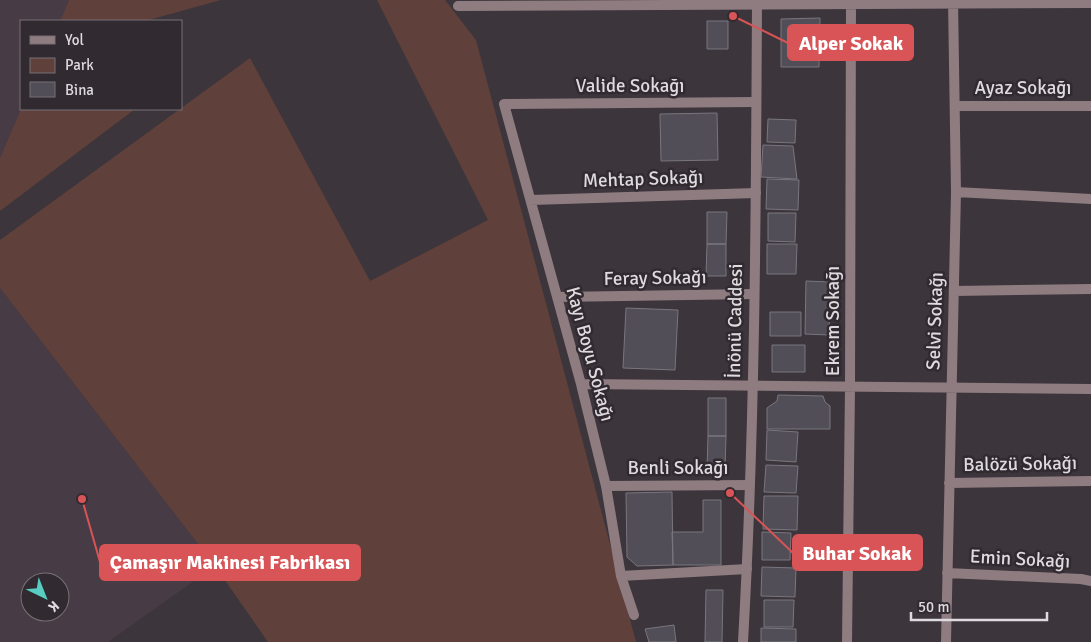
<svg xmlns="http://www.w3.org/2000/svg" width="1091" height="642" font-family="Signika,sans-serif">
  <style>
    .built { fill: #473b46; fill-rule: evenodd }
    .green { fill: #60403b }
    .building { fill: #514e57; stroke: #79767f }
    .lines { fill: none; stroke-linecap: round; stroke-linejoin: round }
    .minor { stroke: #8e7c81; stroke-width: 10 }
    .tertiary { stroke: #8e7c81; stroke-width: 10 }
    .labels { text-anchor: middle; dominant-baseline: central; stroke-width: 5; stroke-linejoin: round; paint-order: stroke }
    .street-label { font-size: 19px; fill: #dfdade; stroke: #312b31 }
    .leader { fill: none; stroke: #d85456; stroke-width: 2 }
    .callout-dot { fill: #d85456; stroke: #312b31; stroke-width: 2 }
    .callout { fill: #d85456; stroke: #d85456; stroke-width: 2 }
    .callout-label { font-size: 20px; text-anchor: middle; font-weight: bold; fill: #fff }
  </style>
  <rect width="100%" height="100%" fill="#3c353b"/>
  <path class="built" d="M0 0H69L60 21H21V109L0 158Z
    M0 288 215 566 108 642H0ZM30 582H60V612H30Z"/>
  <path class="green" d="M69 0H221L145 21H60Z
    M377 0H445L476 40 636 642H268L215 566 0 288V240L250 58 370 281 488 220Z
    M21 109H135L0 211V158Z"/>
  <path class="building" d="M820 18 819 67H781V19Z
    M707 21H728V49H707Z
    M717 113 718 160 661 161 660 114Z
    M768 119 796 120 795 143 767 142Z
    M763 145 793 146 797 179 761 177Z
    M767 179 799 180 798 210 766 209Z
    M707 212H727L726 244H707Z
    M768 213H796L795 242 768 241Z
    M707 244H726V276H706Z
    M767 244H797L796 274H767Z
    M806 281 830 282 829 335 805 334Z
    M626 308 678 310 675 370 623 368Z
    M770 312H801V336H770Z
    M772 345H805V372H772Z
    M778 395 823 396 825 402 830 406V429H767V408L777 401Z
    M708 398H726V436H708Z
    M767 430 798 432 796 462 766 460Z
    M708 436H726L725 469H707Z
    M766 465 798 466 796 493 764 492Z
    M672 492 673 565 637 566 627 557 626 493Z
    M764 496H798L797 530 763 529Z
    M703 500H721V565H673L672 532H703Z
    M762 532 791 533 790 560H762Z
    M762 567 796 568 795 597 761 596Z
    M706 590H723L722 642H705Z
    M764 600H794L793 627H764Z
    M674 625 676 642H649L645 629Z
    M761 628 796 629V642H761Z"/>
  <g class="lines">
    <path class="minor" d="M458 6 1091 3
      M955 106H1091
      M956 192 1091 199
      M531 200 756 193
      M954 291 1091 289
      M557 297 753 294
      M581 384 1091 389
      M949 483 1091 481
      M606 486 749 485
      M947 573 1081 579 1091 581
      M621 576 747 569
      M634 615 621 576 606 486 581 384 504 104 756 102
      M847 642 850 387 851 0
      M946 642 956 192 953 0"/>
    <path class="tertiary" d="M743 642C755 428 756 214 757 0"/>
  </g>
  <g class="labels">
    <g class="street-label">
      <text x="630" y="86">Valide Sokağı</text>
      <text x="1023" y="88">Ayaz Sokağı</text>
      <text transform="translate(643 179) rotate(-2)">Mehtap Sokağı</text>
      <text transform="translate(655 278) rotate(-1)">Feray Sokağı</text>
      <text transform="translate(735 321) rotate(-89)">İnönü Caddesi</text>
      <text transform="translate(833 321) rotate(-90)">Ekrem Sokağı</text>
      <text transform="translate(935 321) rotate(-88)">Selvi Sokağı</text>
      <text transform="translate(590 354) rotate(75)">Kayı Boyu Sokağı</text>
      <text transform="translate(1020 464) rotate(-1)">Balözü Sokağı</text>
      <text x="678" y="468">Benli Sokağı</text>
      <text transform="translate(1020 559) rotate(3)">Emin Sokağı</text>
    </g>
  </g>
  <path class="leader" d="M733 16L788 43M730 493L793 553M82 499L100 562"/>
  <g class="callout-dot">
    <circle cx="733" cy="16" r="5"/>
    <circle cx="730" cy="493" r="5"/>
    <circle cx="82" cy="499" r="5"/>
  </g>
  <g class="callout">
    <rect x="788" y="25" width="125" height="35" rx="5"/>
    <rect x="793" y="535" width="129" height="35" rx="5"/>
    <rect x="100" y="545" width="260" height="35" rx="5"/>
  </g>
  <g class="callout-label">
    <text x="851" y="50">Alper Sokak</text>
    <text x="857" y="560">Buhar Sokak</text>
    <text x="230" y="569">Çamaşır Makinesi Fabrikası</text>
  </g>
  <rect x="20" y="20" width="162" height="90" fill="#312b31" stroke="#777176"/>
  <rect x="30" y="36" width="25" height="8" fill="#8e7c81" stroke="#777176"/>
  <text x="65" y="45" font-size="15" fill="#dfdade">Yol</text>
  <rect x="30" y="58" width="25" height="15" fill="#60403b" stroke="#777176"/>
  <text x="65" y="70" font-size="15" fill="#dfdade">Park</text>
  <rect x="30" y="82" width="25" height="15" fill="#514e57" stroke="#777176"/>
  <text x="65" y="95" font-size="15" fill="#dfdade">Bina</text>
  <g transform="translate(45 597) rotate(137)"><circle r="24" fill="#312b31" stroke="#777176"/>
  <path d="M0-4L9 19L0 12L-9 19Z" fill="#57cec1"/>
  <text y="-8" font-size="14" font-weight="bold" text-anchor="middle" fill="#dfdade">K</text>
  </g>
  <path d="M911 612v8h136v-8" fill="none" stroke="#dfdade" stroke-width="2.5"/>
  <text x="918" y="612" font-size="15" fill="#dfdade" stroke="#312b31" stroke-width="4" paint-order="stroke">50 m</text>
</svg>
